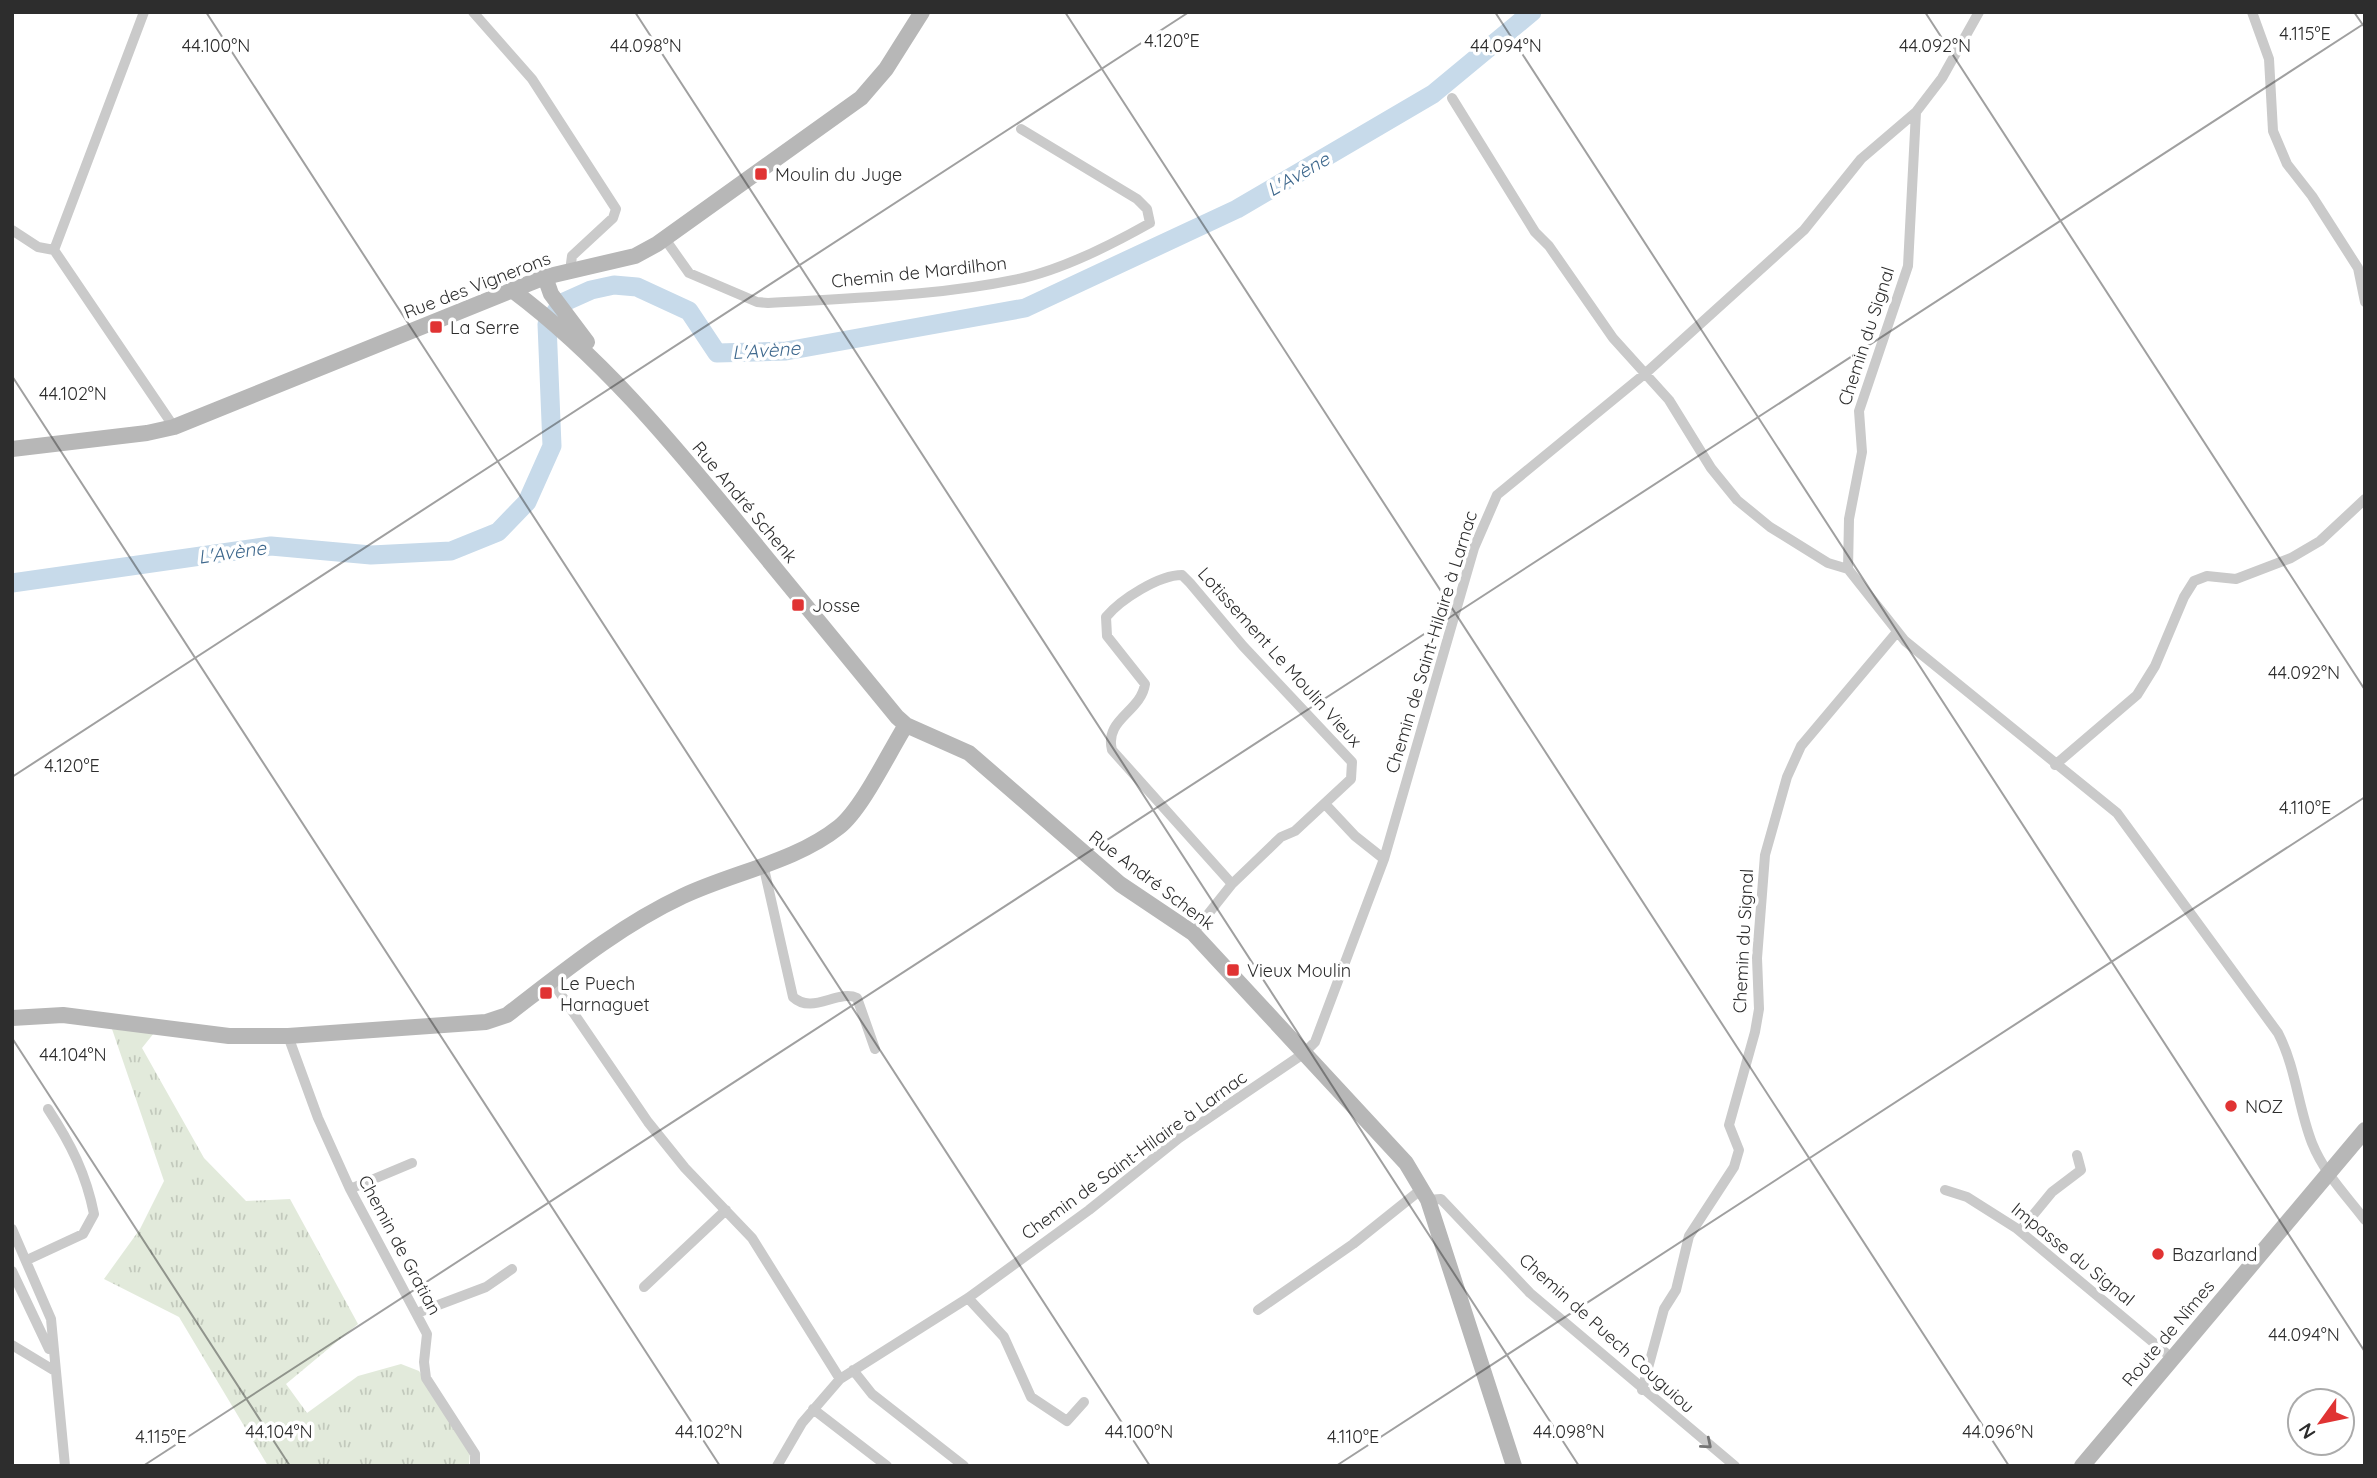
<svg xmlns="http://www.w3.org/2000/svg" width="2377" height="1478" font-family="Quicksand,sans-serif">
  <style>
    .grass { fill: url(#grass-tufts) }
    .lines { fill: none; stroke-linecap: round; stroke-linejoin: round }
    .river { stroke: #c7daea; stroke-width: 19 }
    .street { stroke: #cacaca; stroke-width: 10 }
    .secondary { stroke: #b7b7b7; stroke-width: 16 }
    .oneway { stroke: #747474 }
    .ticks { fill: none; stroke: #2d2d2d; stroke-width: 2; stroke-opacity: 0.45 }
    .poi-dot { fill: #e03333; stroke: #fff; stroke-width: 2.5 }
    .labels { text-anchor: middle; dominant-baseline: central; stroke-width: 7; stroke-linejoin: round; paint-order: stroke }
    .poi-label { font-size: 18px; fill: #2d2d2d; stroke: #fff; text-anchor: start }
    .street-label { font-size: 18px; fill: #2d2d2d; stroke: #fff }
    .water-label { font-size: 19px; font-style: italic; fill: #3e688d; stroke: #fff }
    .ticks-label { font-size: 18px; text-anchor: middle; fill: #2d2d2d; stroke: #fff; stroke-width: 7; stroke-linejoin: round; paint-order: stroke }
  </style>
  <defs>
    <pattern id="grass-tufts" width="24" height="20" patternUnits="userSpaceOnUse" patternTransform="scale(1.75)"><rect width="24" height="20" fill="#e2eadb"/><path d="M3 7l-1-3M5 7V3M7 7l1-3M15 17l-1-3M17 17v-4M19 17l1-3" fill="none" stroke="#c2c9bc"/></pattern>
  </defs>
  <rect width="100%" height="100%" fill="#fff"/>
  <path class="grass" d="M112 1029 154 1033 142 1048 204 1158 246 1201 290 1199 358 1324 286 1384 307 1413 358 1376 401 1364 419 1371 470 1450 469 1466H268L179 1317 104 1279 140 1229 164 1181Z"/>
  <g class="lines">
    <path class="river" d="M12 583 271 546 371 555 451 551 498 532 527 502 552 446 547 324 562 303 591 290 614 285 637 287 689 311 717 353 786 351 1025 308 1237 209 1433 94 1532 12"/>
    <path class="street" d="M473 12 532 79 616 209 613 218 572 256 570 271
      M2252 12 2269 59 2273 131 2287 164 2312 196 2358 268 2365 302
      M1452 98 1535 232 1549 246 1613 338 1669 400 1711 468 1737 500 1770 527 1828 563 1848 569 1905 641 2117 813 2278 1033C2296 1068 2298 1107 2312 1143 2324 1173 2346 1195 2365 1220
      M12 230 38 247 54 250 174 427
      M665 239 689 273 757 302 768 303C852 298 940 296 1023 278 1066 268 1111 245 1150 223L1147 209 1137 199 1021 129
      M54 250 144 12
      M1848 569 1849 519 1862 452 1859 411 1908 266 1916 112
      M2055 765 2137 695 2155 666 2184 597 2194 581 2207 576 2236 579 2291 558 2320 541 2365 499
      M1325 804 1355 836 1384 859
      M763 864 793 997C812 1015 838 989 857 998L875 1049
      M1193 933 1232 884 1281 837 1295 831 1351 779 1352 762 1243 646 1190 583 1182 575C1159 575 1121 599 1106 617L1107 636 1145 684C1141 712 1104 719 1112 750L1232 884
      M551 980 648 1122 685 1168 752 1238 840 1379
      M288 1036 318 1118 350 1189 427 1334 424 1362 426 1378 475 1454V1466
      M350 1189 412 1163
      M1945 1190 1967 1197 2016 1228 2172 1358
      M1428 1200 1441 1199 1530 1293 1735 1466
      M12 1229 51 1319 65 1466
      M2020 1231 2052 1192 2081 1170 2077 1155
      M27 1260 83 1234 94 1214C86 1174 71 1144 48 1109
      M12 1271 49 1349
      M644 1287 726 1210
      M968 1298 1004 1337 1031 1397 1067 1421 1084 1402
      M1258 1310 1353 1244 1423 1188
      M417 1313 486 1287 512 1269
      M12 1345 55 1371
      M853 1370 872 1394 964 1466
      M1642 1390 1664 1309 1676 1290 1689 1236 1734 1167 1739 1150 1729 1125 1755 1032 1759 1009 1757 958 1765 855 1787 777 1801 746 1897 632
      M813 1409 887 1466
      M777 1466 802 1423 840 1379 968 1298 1089 1210 1179 1138 1303 1054 1315 1042 1384 859 1474 548 1497 495 1647 372 1804 230 1861 159 1916 112 1942 78 1979 12"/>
    <path class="secondary" d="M545 277 551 294 587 342
      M512 290C599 355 669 439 738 523 791 588 844 652 897 717L906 725 969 753 1120 884 1193 933 1406 1163 1428 1200 1514 1466
      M12 449 147 433 174 427 545 277 635 256 657 244 861 98 886 69 922 12
      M12 1018 63 1015 229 1036H288L486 1022 507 1015C563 972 619 926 683 896 734 872 795 862 839 827 862 809 889 752 906 725
      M2082 1466 2365 1130"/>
  </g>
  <defs><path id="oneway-chevron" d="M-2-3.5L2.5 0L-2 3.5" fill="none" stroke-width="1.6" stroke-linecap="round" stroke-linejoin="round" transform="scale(1.75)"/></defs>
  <use class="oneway" href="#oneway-chevron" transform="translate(1707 1444) rotate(40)"/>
  <path class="ticks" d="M206 12 1150 1466M635 12 1579 1466M1065 12 2009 1466M1495 12 2365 1352M1925 12 2365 690M2354 12 2365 28M12 376 720 1466M12 777 1189 12M12 1038 290 1466M143 1466 2365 23M1336 1466 2365 797"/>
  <g class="poi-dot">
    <rect x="754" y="167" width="14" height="14" rx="3.5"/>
    <rect x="429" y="320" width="14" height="14" rx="3.5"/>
    <rect x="791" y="598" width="14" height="14" rx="3.5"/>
    <rect x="1226" y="963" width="14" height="14" rx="3.5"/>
    <rect x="539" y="986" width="14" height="14" rx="3.5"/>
    <circle cx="2231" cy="1106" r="7"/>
    <circle cx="2158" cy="1254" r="7"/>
  </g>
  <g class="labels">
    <g class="poi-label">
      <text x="775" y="174">Moulin du Juge</text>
      <text x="450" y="327">La Serre</text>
      <text x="812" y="605">Josse</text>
      <text x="1247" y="970">Vieux Moulin</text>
      <text x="560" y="983">Le Puech<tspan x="560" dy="21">Harnaguet</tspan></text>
      <text x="2245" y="1106">NOZ</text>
      <text x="2172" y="1254">Bazarland</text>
    </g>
    <g class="street-label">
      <text transform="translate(919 272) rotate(-6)">Chemin de Mardilhon</text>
      <text transform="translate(477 285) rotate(-21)">Rue des Vignerons</text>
      <text transform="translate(1866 336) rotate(-72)">Chemin du Signal</text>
      <text transform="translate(745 502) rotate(50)">Rue André Schenk</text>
      <text transform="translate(1431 642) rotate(-73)">Chemin de Saint-Hilaire à Larnac</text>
      <text transform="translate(1280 657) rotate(48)">Lotissement Le Moulin Vieux</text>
      <text transform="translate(1152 880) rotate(37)">Rue André Schenk</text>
      <text transform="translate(1743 941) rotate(-87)">Chemin du Signal</text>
      <text transform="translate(1134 1155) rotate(-36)">Chemin de Saint-Hilaire à Larnac</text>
      <text transform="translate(400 1245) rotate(62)">Chemin de Gratian</text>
      <text transform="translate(2073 1254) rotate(39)">Impasse du Signal</text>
      <text transform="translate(1607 1333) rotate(42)">Chemin de Puech Couguiou</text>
      <text transform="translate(2168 1333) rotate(-50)">Route de Nîmes</text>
    </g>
    <g class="water-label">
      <text transform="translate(1298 174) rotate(-30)">L'Avène</text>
      <text transform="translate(766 350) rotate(-4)">L'Avène</text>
      <text transform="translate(232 552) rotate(-8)">L'Avène</text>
    </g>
  </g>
  <g class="ticks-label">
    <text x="2305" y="40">4.115°E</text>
    <text x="1172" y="47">4.120°E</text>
    <text x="216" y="52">44.100°N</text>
    <text x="646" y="52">44.098°N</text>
    <text x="1506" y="52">44.094°N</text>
    <text x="1935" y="52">44.092°N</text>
    <text x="73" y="400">44.102°N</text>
    <text x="2304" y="679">44.092°N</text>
    <text x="72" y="772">4.120°E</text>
    <text x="2305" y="814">4.110°E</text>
    <text x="73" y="1061">44.104°N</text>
    <text x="2304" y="1341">44.094°N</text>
    <text x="279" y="1438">44.104°N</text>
    <text x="709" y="1438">44.102°N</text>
    <text x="1139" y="1438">44.100°N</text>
    <text x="1569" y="1438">44.098°N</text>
    <text x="1998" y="1438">44.096°N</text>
    <text x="161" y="1443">4.115°E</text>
    <text x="1353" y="1443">4.110°E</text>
  </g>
  <rect width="2377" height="1478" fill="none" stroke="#2d2d2d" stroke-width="28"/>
  <g transform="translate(2321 1422) rotate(237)"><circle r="33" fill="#ffffff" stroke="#ababab" stroke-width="2"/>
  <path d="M0-5L12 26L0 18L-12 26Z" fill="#e03333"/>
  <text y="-10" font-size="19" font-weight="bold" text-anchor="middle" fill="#2d2d2d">N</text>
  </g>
</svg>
